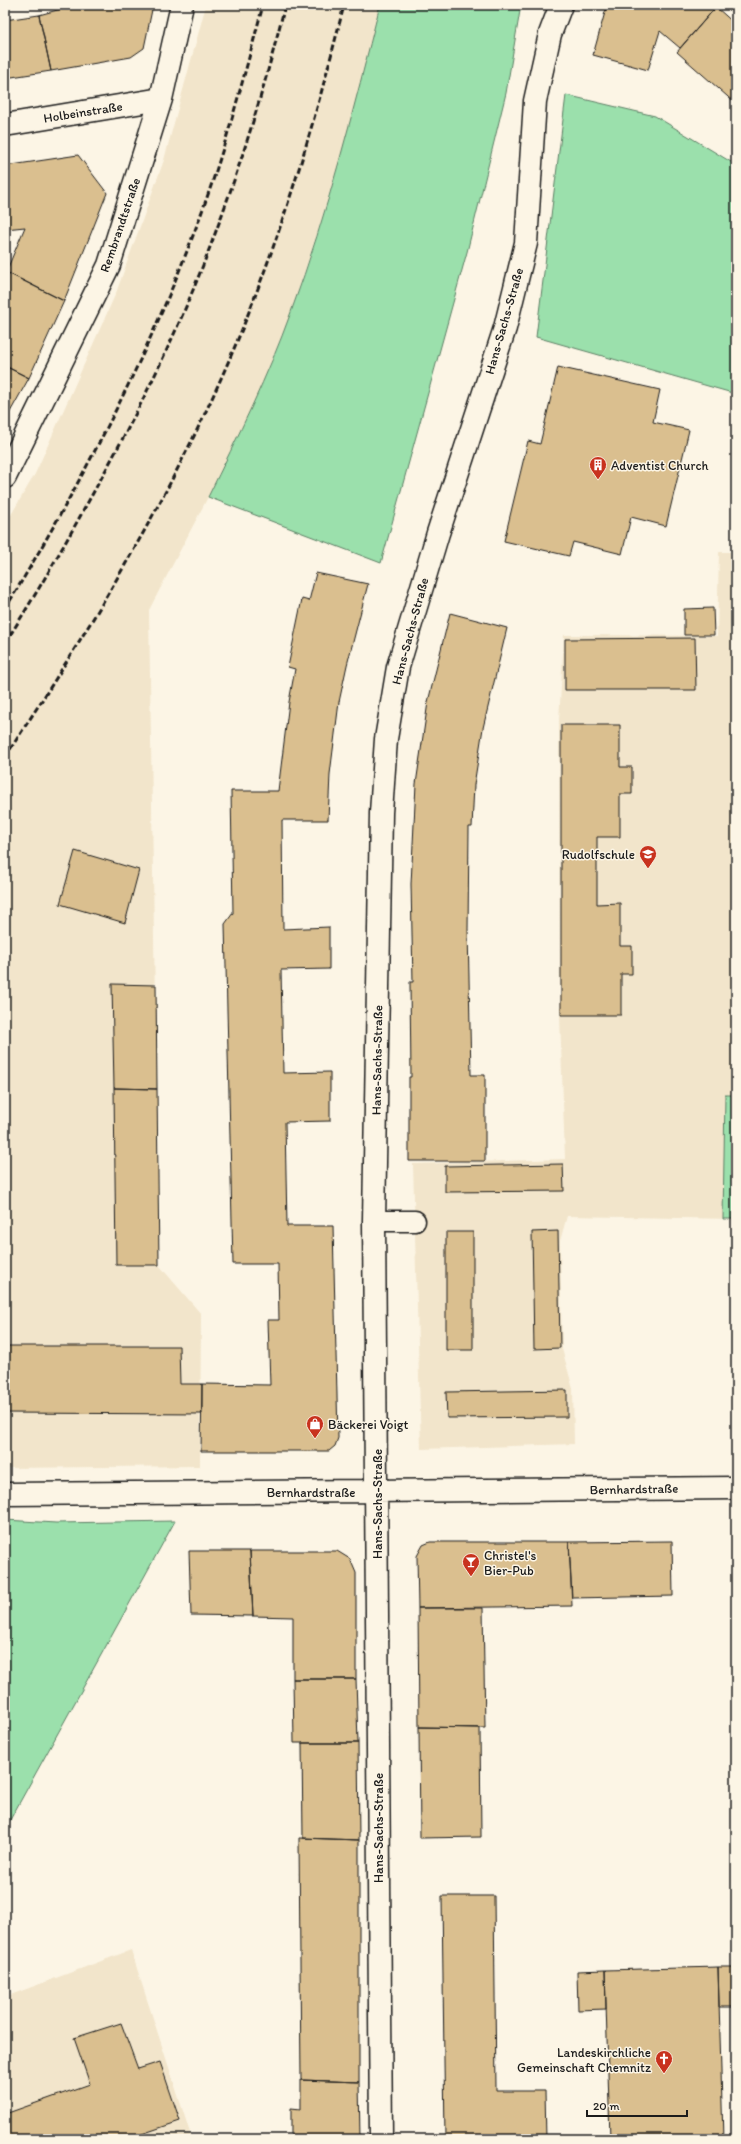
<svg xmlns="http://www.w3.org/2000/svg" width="741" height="2144" font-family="Itim,sans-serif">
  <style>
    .built { fill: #f2e5cb }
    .green { fill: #9be0ac; stroke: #5c7e64 }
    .building { fill: #dabf8f; stroke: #1c1c1c }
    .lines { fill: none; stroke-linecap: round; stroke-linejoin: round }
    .lane-casing { stroke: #1c1c1c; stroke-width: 23 }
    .street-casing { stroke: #1c1c1c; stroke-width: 25 }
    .lane { stroke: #fcf5e5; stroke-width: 20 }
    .street { stroke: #fcf5e5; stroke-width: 22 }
    .rail { stroke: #1c1c1c; stroke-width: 3; stroke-dasharray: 6 3; stroke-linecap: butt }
    .labels { text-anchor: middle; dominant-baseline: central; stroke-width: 3; stroke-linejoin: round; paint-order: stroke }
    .street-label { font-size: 13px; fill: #1c1c1c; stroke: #fcf5e5 }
    .poi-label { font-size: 13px; fill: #1c1c1c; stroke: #fcf5e5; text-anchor: start }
  </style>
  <rect width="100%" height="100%" fill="#fcf5e5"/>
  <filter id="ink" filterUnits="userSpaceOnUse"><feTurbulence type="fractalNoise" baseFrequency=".025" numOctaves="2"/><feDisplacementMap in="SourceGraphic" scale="8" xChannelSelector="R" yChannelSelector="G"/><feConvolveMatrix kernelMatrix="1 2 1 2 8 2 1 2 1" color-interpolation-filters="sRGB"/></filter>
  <g filter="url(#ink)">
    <path class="built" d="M206 5H380L350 126 319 228 291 313 257 397 208 497 149 610 159 1265 201 1314 200 1466 5 1468V525L35 474 116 293 164 160Z
      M719 552H736V1219L567 1216 560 1241 562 1349 573 1389 574 1444 421 1449 413 1164 565 1159 560 1016 559 721 564 635 717 636Z
      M131 1950 192 2139H5V1997Z"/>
    <path class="green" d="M380 5H521L506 93 467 252 381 563 208 497C238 436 268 376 291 312 328 212 354 108 380 5Z
      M566 95 655 116 736 165V394L536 337Z
      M725 1095H736V1219H723Z
      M5 1520 56 1523 175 1521 5 1829Z"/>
    <path class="building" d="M76 5H153L144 48 131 57 51 71 39 15Z
      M607 5H711L715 8 680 48 660 31 648 70 593 55Z
      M716 7 736 25V104L677 52Z
      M39 15 51 71 5 78V20Z
      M78 155 107 193 64 301 6 272 25 227 5 229V166Z
      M6 272 64 301 29 378 5 366Z
      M5 366 29 378 5 421Z
      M558 367 660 390 653 422 689 430 666 526 631 517 622 554 573 542 569 556 504 541 528 441 540 444Z
      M316 573 368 584 347 665 339 702 330 774 328 820H282L283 929 329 927V969L281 970 283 1073 330 1072V1121L285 1122 287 1226H333L338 1438 335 1446 329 1451H201L202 1384 270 1385 268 1320H279L278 1264H233L225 924 233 913 231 791H278L289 702 295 669 288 667 302 599 309 601Z
      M713 608 714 635H684V609Z
      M450 613 507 628 483 728 474 785 472 827H469L468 930 471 1075H485V1161H409V1077H411L410 982H413L411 884 416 784 428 702Z
      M695 638 696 690H565V639Z
      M561 725H620V767H632V794H620V837H597V904L620 903V946H632V974H621V1015H561Z
      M75 851 139 870 125 923 60 904Z
      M112 984 156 985 157 1089 114 1088Z
      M114 1088 157 1089 159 1265H116Z
      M563 1164 564 1191 445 1192V1166Z
      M558 1231 560 1348 534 1349 532 1232Z
      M446 1232H473V1350H446Z
      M5 1346H179L180 1384H202V1414L5 1413Z
      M567 1390V1417L447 1418 446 1392Z
      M672 1541 673 1596 572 1598 569 1542Z
      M430 1542H569L572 1606 418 1608 417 1556 423 1545Z
      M189 1551H250L253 1616 191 1615Z
      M250 1551H337L350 1559 356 1573V1679H293V1617L253 1616Z
      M418 1608H483L485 1728 419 1727Z
      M293 1679H356L358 1743H294Z
      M419 1727 480 1728 481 1837 420 1838Z
      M302 1743H358L359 1840 303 1838Z
      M299 1838 359 1840V2082L301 2080Z
      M442 1896H494L496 2091H545L546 2139H445Z
      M718 1967 723 2139H610L605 1970Z
      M718 1967H736V2007H719Z
      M605 1970 606 2009 578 2010 577 1971Z
      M121 2023 138 2069 160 2062 180 2121 127 2139H5V2114L90 2084 74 2038Z
      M301 2080 359 2082 360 2139 291 2137V2108L301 2109Z"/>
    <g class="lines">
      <defs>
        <path id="lane" d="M374 1221H415"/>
        <path id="street" d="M5 125 161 99
          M5 477 109 265 161 99 182 5
          M5 1494 736 1488
          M381 2139 374 1221 381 813 386 739 398 667 438 533 505 328 526 243 535 101 550 34 561 5"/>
      </defs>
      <use href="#lane" class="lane-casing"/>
      <use href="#street" class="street-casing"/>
      <use href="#lane" class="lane"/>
      <use href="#street" class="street"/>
      <path class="rail" d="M5 609C88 472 164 327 215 174 233 118 248 62 263 5
        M5 643C43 584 75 526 109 464 145 398 178 330 205 260 237 178 264 91 285 5
        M5 757C100 613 190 465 252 304 290 207 319 106 344 5"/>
    </g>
  </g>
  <defs>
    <symbol id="building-pin" viewBox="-11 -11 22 30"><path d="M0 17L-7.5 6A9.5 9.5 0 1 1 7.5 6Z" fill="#c8321e" stroke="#fcf5e5"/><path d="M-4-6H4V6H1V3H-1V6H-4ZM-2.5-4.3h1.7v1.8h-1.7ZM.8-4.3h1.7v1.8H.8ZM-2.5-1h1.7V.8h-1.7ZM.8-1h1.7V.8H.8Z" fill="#fff"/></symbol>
    <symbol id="school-pin" viewBox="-11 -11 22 30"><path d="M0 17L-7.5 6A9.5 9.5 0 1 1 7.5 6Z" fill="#c8321e" stroke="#fcf5e5"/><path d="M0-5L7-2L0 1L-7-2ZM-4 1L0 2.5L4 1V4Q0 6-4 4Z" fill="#fff"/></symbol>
    <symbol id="shop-pin" viewBox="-11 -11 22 30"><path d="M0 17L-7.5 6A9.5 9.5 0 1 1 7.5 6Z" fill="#c8321e" stroke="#fcf5e5"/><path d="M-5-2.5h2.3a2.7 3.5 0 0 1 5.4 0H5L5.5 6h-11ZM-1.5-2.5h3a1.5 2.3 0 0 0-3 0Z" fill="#fff"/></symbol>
    <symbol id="bar-pin" viewBox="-11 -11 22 30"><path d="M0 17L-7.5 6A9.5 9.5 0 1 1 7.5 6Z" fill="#c8321e" stroke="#fcf5e5"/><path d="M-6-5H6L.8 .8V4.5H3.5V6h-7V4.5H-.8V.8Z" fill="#fff"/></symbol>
    <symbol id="church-pin" viewBox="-11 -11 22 30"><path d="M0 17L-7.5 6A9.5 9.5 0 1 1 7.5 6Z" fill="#c8321e" stroke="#fcf5e5"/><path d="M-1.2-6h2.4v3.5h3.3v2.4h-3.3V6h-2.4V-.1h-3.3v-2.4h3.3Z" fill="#fff"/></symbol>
  </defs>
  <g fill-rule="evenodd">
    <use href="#building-pin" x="588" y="455" width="20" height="27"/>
    <use href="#school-pin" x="638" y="844" width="20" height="27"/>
    <use href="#shop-pin" x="305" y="1414" width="20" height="27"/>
    <use href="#bar-pin" x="461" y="1552" width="20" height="27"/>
    <use href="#church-pin" x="654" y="2049" width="20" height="27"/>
  </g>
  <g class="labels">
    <g class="street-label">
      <text transform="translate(83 112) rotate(-9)">Holbeinstraße</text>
      <text transform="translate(120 225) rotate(-71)">Rembrandtstraße</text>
      <text transform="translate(504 321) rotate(-74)">Hans-Sachs-Straße</text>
      <text transform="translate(410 631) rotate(-75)">Hans-Sachs-Straße</text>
      <text transform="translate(377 1060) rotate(-89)">Hans-Sachs-Straße</text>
      <text transform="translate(634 1489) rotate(-1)">Bernhardstraße</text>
      <text x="311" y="1492">Bernhardstraße</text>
      <text transform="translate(377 1504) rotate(-90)">Hans-Sachs-Straße</text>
      <text transform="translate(378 1828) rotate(-90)">Hans-Sachs-Straße</text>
    </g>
    <g class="poi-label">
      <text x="611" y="465">Adventist Church</text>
      <text x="635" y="854" text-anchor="end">Rudolfschule</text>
      <text x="328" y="1424">Bäckerei Voigt</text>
      <text x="484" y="1555">Christel's<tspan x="484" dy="15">Bier-Pub</tspan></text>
      <text x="651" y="2052" text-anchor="end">Landeskirchliche<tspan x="651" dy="15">Gemeinschaft Chemnitz</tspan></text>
    </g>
  </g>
  <rect width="741" height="2144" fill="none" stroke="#fcf5e5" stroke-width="20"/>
  <rect x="10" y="10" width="721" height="2124" fill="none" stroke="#1c1c1c" stroke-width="1.5" filter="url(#ink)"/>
  <path d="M587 2110v6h100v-6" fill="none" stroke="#1c1c1c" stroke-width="2"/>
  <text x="593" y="2110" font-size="12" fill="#1c1c1c" stroke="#fcf5e5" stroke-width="3" paint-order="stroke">20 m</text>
</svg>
